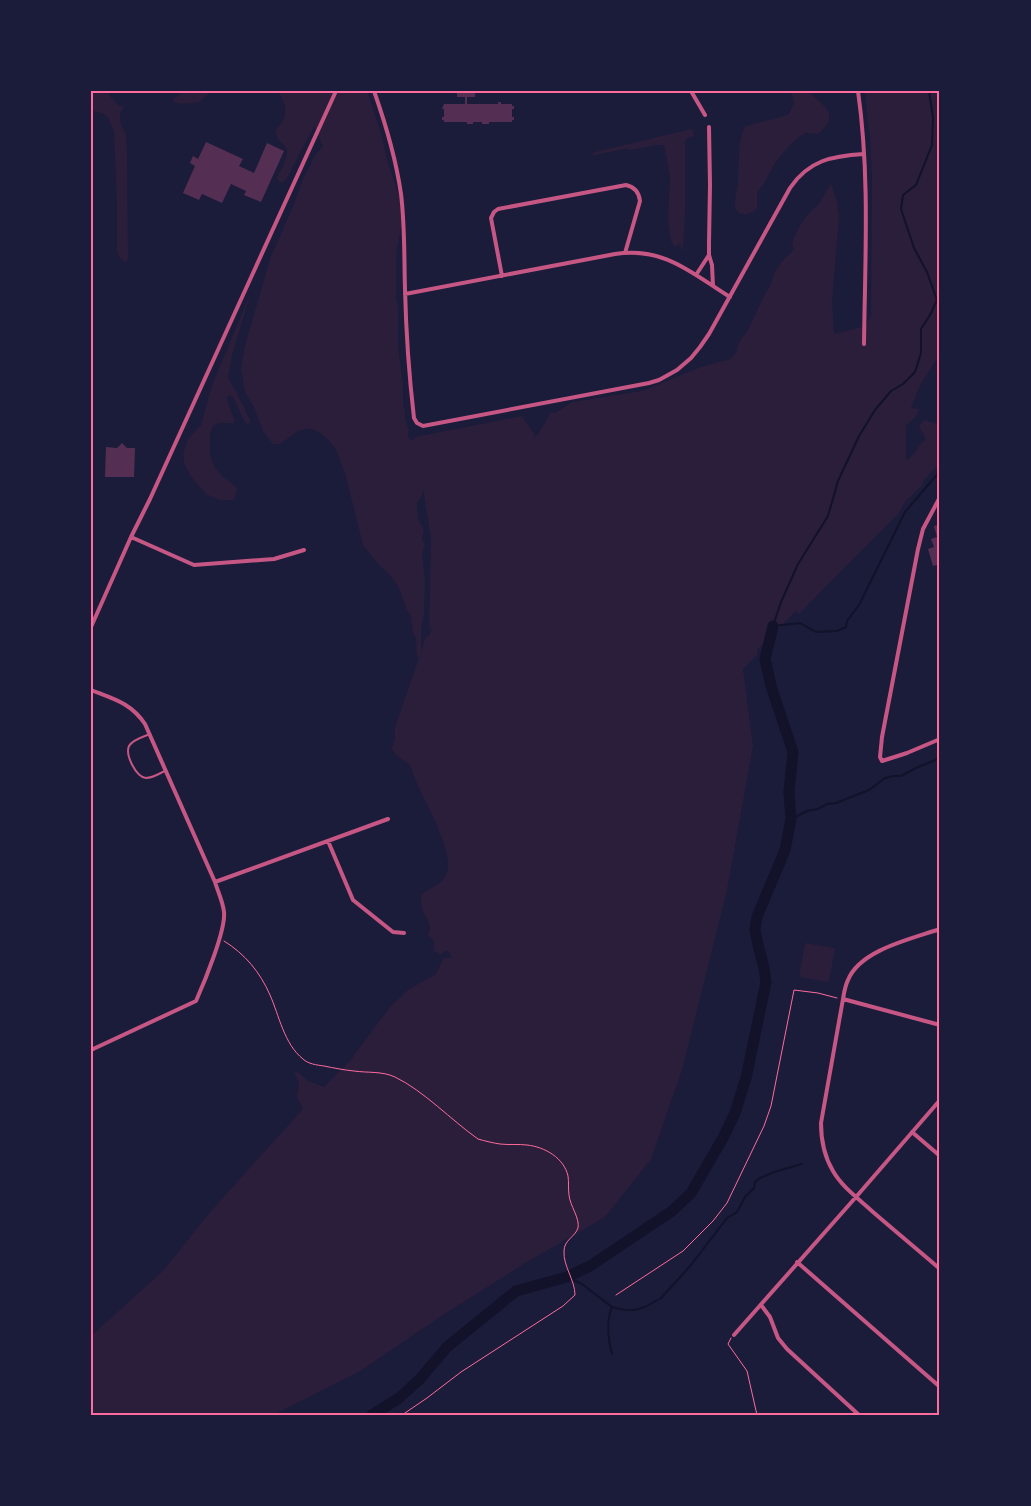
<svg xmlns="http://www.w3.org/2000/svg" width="1031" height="1506" font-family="Mulish,sans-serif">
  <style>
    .green { fill: #2a1e3b; fill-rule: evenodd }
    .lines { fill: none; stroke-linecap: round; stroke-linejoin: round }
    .stream { stroke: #12122b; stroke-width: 2 }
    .river { stroke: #12122b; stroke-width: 11 }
    .building { fill: #542f53 }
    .path { stroke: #ff6b9d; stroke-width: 1 }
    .service { stroke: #c65784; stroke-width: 2 }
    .minor { stroke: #c65784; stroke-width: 4 }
    .neatline { fill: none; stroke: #ff6b9d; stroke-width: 2 }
  </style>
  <rect width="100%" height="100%" fill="#1b1b3a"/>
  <path class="green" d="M91 91H106L118 105 124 107 121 111 120 117 121 125 126 134 127 150 128 259 126 263 120 258 117 252V206L114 131C109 117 106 112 91 111Z
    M185 91H213L202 99 200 102C191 103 181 106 173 101L174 98Z
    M277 91H367L380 130 388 163 404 211 396 254V296L398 308V345L403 386V403L405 412V419L409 430 408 437 411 440 415 439V437L522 416 535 435 533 439 538 434 551 412 555 413 572 402 642 391 701 367 730 359 736 353 739 342 748 330 764 296 771 284 775 271 784 259 794 250 792 243C796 232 802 220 810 212 812 209 816 207 819 204 822 199 827 189 831 184L832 186 837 202 839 217 832 302 834 331 835 334 865 326 871 316 872 179 870 139 865 91H940V354L919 387 911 408 918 409C919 417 911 421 906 426V460C916 455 917 446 925 440 926 436 920 431 919 426L923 421C928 419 932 425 940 423V448L938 465 922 482 924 483 905 502 899 513 799 614 796 611 757 650V655L743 669 753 746 727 890 682 1070 651 1159 605 1217 527 1262 446 1313 360 1371 273 1415H91V1336L163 1271 211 1211 303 1109 297 1097 299 1084 294 1071 299 1073 308 1081 324 1087 351 1060 354 1055 390 1007 409 989 435 975 444 958H452L449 952 446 950 441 955 434 951V942L428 935C436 921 416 913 422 894 430 888 442 884 446 875 457 855 423 799 415 779 413 775 413 771 411 767 408 761 397 759 392 749L395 738V727L419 658 417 656 416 639 413 633 411 616 407 610 398 586 388 573 379 565 363 545 345 473 336 450 327 438 317 431 309 428 298 431 280 444H273L263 431 254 407 245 392 241 369 242 361 246 342 270 259 294 204 302 181 315 155 323 146 314 126 286 180 282 183 278 181 277 177C281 170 287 159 287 151 286 143 273 139 276 130 277 127 281 124 283 121 288 111 284 99 277 91ZM423 489 431 538 429 629H432L428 637 426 636 421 652V630L424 613 425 581 422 554 425 545 422 539 424 530 418 519 417 504 422 495Z
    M791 91H808C825 107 841 115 818 134L806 133C793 139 777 159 770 172 768 175 767 179 765 182 763 185 760 188 758 191 755 197 761 208 753 212 749 215 738 215 736 210 733 202 738 189 738 180 739 167 738 138 745 127 748 124 781 118 789 114L794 103Z
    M691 129 693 130 694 136 687 138 685 143V212L683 252 680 245 678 244 675 247 671 241 668 220 670 176 664 145H657L631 150 624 149 595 155 593 156 592 154 595 152Z
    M251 292 232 356 228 378 237 393 250 420V423L248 424 245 423 233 397 229 395 227 397V400L235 421 233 423H219L213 426 210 435V455L215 468 222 476 237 488 235 498 233 500H219L206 494 192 478 184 463 183 453 188 439 201 425 212 385Z
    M805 943 835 948 829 982 799 977Z"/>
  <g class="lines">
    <path class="stream" d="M929 91 933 118 932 145 916 185 903 195 901 209 914 248 927 272 937 300 930 315 921 329V353L915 372 903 384 891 391 875 410 859 436 838 481 828 516 798 564 781 602 773 626 800 623 816 632 837 631 846 627 847 621 859 605 905 512 940 471
      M791 819 807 811 818 809 827 804 836 803 869 790 885 778 894 776H901L916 768 940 758
      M567 1277 582 1284 612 1307 625 1310H635L645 1307 661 1298 691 1265 727 1218 737 1212 745 1197 754 1188 755 1182 760 1178 774 1172 802 1164
      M612 1307C606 1321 608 1340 612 1354"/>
    <path class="river" d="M372 1415 399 1398 419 1380 447 1347 516 1291 567 1277 590 1266 672 1211 691 1193 723 1138 735 1113 746 1078 766 982 764 968 758 945 755 930 757 917 785 850 791 819 789 792 793 752 771 686 765 659 773 626"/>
  </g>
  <path class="building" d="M457 91H475V97H467V104H498V102H501V104H512V106H514V109H512V117H514V120H512V122H489V124H482V122H473V124H467V122H444V120H442V117H444V109H442L444 104H465V97H457Z
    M206 142 243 159 239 166 254 173 267 143 284 151 261 202 244 195 246 191 231 184 222 203 202 194 199 200 183 193 195 166 190 163 193 156 198 159Z
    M122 443 127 448H135L134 477H105L106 447 117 448Z
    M937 522H940V564L933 566 928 549 934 547 931 539 937 537 934 526 938 525Z"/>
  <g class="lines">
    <path class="path" d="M224 941C245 954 260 972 270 995 279 1015 284 1044 303 1059 308 1064 317 1065 324 1066 334 1068 344 1070 354 1071 368 1073 382 1071 395 1077 424 1091 451 1120 478 1139 485 1141 493 1143 500 1144 509 1145 519 1144 527 1145 545 1147 564 1158 568 1176 569 1182 568 1188 569 1195 570 1206 580 1218 578 1228 575 1237 564 1240 564 1251 563 1266 575 1280 575 1295L563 1306 461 1372 427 1398 402 1415
      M616 1295 683 1251 713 1221 727 1203 764 1126 771 1106 794 990 818 993 837 998
      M731 1338 728 1344 747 1371 757 1415"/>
    <path class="service" d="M150 734C143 737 133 739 129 746 125 755 136 777 146 778 153 778 160 773 165 771"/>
    <path class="minor" d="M374 91C386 125 396 159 401 194 405 226 404 257 405 289 406 332 409 375 414 418L417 423 423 426 649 383 659 380 677 370 691 358 700 347 709 334 790 188C809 160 832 156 864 154
      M691 91 705 115
      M858 91C870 175 865 260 864 344
      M709 127 710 185 709 243V255L712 265 713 286
      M696 275 709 255
      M502 276 491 218 494 212 498 209 626 185C635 187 639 192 640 201L625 253
      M405 294 615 254C665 247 690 272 730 297
      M940 497 923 529 918 549 882 737 880 757 882 761 907 753 940 739
      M131 537 194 565 274 559 304 550
      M91 627 131 537 150 499 336 91
      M91 690C114 699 131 703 145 724L215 882C218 892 223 902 224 912 226 930 204 983 196 1001L91 1050
      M328 841 353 900 393 932 404 933
      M215 882 388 819
      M940 929C911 939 860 950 848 980 845 986 844 993 843 999L821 1123C821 1141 824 1156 833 1171 842 1187 859 1199 873 1212 895 1231 918 1250 940 1269
      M843 999 940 1025
      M912 1132 940 1156
      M797 1262 940 1387
      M761 1305 770 1317 778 1338 787 1349 859 1415
      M734 1335 856 1197 940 1100"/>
  </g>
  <rect width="1031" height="1506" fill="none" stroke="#1b1b3a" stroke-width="185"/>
  <rect x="92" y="92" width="846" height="1322" class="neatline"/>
</svg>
